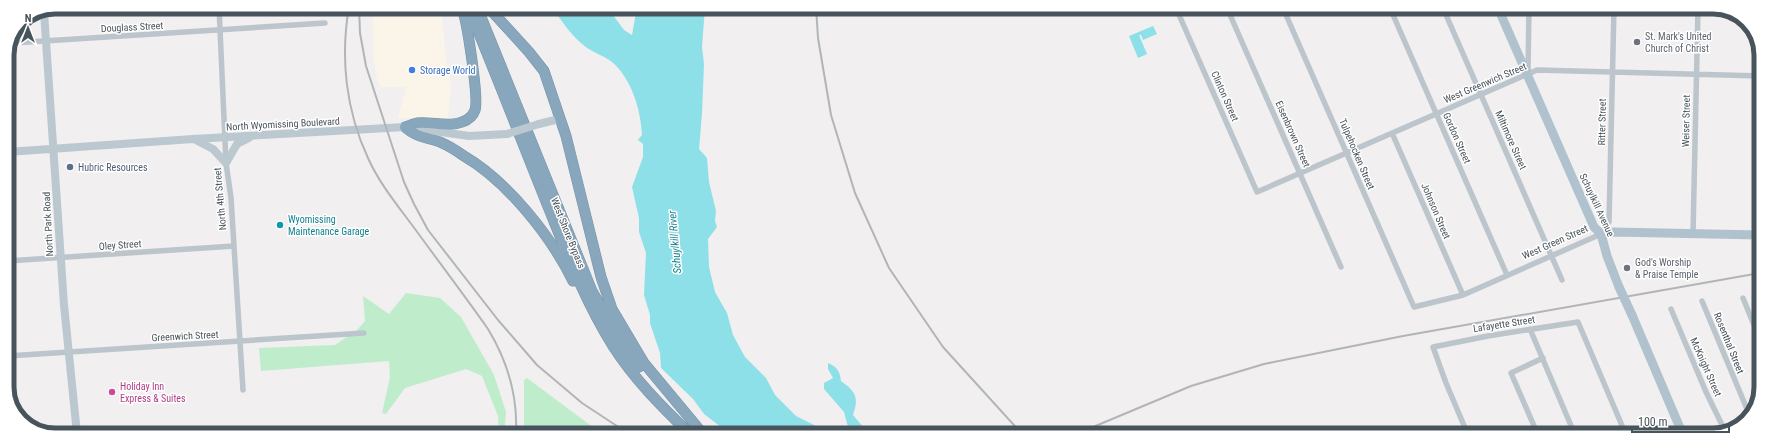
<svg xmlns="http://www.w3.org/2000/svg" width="1768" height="442" font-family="'Roboto Condensed',sans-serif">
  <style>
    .commercial { fill: #fbf4e9 }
    .green { fill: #bfedcc }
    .water { fill: #8ee0e8 }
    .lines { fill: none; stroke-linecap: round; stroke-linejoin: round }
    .highway-casing { stroke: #7492a8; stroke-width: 11 }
    .street { stroke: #bbc5cb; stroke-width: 5.5 }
    .secondary { stroke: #bbc8d0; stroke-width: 8 }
    .primary { stroke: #b0c2cd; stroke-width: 9 }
    .highway { stroke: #89a7bc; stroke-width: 10 }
    .rail { stroke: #b1b5b9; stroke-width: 2 }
    .secondary-bridge { stroke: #bbc8d0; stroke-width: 8 }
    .primary-bridge { stroke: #b0c2cd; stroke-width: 9 }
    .worship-dot { fill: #6b7280; stroke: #fff; stroke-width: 1.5 }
    .shop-dot { fill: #3f7fe0; stroke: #fff; stroke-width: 1.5 }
    .service-dot { fill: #5c6f8a; stroke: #fff; stroke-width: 1.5 }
    .culture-dot { fill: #0f9aa8; stroke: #fff; stroke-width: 1.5 }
    .hotel-dot { fill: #d1479c; stroke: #fff; stroke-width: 1.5 }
    .labels { text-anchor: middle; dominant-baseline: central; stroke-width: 3; stroke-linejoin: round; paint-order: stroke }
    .street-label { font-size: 10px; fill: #48545c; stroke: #fff }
    .worship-label { font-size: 10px; fill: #5b616d; stroke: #fff; text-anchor: start }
    .shop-label { font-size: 10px; fill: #366cbe; stroke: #fff; text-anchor: start }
    .service-label { font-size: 10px; fill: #4e5e75; stroke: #fff; text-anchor: start }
    .culture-label { font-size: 10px; fill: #0d838f; stroke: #fff; text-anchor: start }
    .hotel-label { font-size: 10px; fill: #b23c85; stroke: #fff; text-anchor: start }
    .water-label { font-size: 11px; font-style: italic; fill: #12828e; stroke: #fff }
    .rim { fill: none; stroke: #48545c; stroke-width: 5 }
  </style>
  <rect width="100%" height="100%" fill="#f1efef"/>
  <path class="commercial" d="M373 7H441L446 60 451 83 448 118H398L406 87H381L377 80 373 55Z"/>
  <path class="green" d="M406 293 440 298 461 317 494 375 506 412 504 434H499L498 416 482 376 466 369 405 388 386 414 382 413 390 377 389 361 261 371 259 348 335 345 357 330 365 321 363 296 389 314Z
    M527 378 602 434H524V380Z"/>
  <path class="water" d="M551 7H607L624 30 632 35 637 7H705L702 47 704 64 702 114 699 149 707 158 709 182 716 211 715 221 717 227 708 239 709 267 715 292 727 313 733 335 745 357 766 378 775 395 796 416 832 434H730L704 414 693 399 661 368 660 353 650 323V315L644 295 646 253 639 232V218L632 187 643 157V144L638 140 642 135C641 111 632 79 612 62 603 55 590 52 581 43 569 33 561 19 551 7Z
    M1153 26 1157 34 1143 40 1141 35H1139L1147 54 1138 58 1129 36Z
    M828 363C837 367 840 371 841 381 856 392 859 397 853 415L870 435 854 434 848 427 844 412 824 389V383L833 378 828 369Z"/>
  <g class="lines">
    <defs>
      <path id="highway" d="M468 7C496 74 522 142 549 209 568 256 586 303 613 346 634 379 662 407 690 434
        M477 7 592 291 622 344 639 367
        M488 7 529 52 544 71 566 136 601 277 612 309 644 363 703 434
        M405 127C419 139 425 136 440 142 449 146 457 151 464 156 507 181 551 236 573 281
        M405 127C409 126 413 124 417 123 431 121 447 128 462 122 468 120 473 116 475 110 479 99 467 21 462 8"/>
    </defs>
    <use href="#highway" class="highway-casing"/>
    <path class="street" d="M219 7 226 163 231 198 243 390
      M1176 8 1257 192 1537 70 1761 76
      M1227 8 1341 267
      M1283 8 1414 307 1463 295 1601 234 1609 222 1614 8
      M1390 8 1507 275
      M1443 8 1562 280
      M12 43 325 23
      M1528 70 1529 8
      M1392 133 1463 295
      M1693 234 1698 8
      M7 261 234 246
      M1743 298 1760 340
      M1702 301 1749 414
      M1671 309 1706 392 1725 431
      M1530 329 1575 435
      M7 356 364 333
      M1468 435 1446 383 1433 347 1488 336 1578 322 1626 435
      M1538 435 1511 373 1543 358
      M1605 435 1622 427"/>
    <path class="secondary" d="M44 12 64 305 77 434
      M539 124 559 119
      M194 139 213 149 226 163 237 144 249 138
      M7 152 193 139 405 127 469 136 507 134
      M1721 432 1745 421"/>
    <path class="primary" d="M1498 8 1594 227 1601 234 1607 256 1619 287
      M1601 234 1614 232 1760 235
      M1632 315 1683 435"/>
    <use href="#highway" class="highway"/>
    <path class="rail" d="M349 7C340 58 346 111 368 158 379 183 398 206 415 229 439 262 464 295 488 329 508 362 518 395 516 434
      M359 7 360 33 366 66 404 182 414 204 428 230 498 320 537 365 582 403 629 434
      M816 7 818 38 831 115 855 193 889 268 943 347 1023 435
      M1074 435 1191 386 1264 364 1403 336 1760 273"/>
    <path class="secondary-bridge" d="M507 134 539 124"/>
    <path class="primary-bridge" d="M1619 287 1632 315"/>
  </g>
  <g class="worship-dot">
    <circle cx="1637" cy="42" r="4"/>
    <circle cx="1627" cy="268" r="4"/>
  </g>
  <circle class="shop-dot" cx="412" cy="70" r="4"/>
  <circle class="service-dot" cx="70" cy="167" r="4"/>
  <circle class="culture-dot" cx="280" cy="225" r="4"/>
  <circle class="hotel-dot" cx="112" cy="392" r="4"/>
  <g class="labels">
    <g class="street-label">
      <text transform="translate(132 27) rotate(-3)">Douglass Street</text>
      <text transform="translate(1485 83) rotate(-23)">West Greenwich Street</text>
      <text transform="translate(1225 96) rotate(66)">Clinton Street</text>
      <text transform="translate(1686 121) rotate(-89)">Weiser Street</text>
      <text transform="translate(1602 122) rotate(-89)">Ritter Street</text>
      <text transform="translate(283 124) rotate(-3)">North Wyomissing Boulevard</text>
      <text transform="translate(1293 134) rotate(66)">Eisenbrown Street</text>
      <text transform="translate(1457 138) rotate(66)">Gordon Street</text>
      <text transform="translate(1511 140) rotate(66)">Miltimore Street</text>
      <text transform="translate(1357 154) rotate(67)">Tulpehocken Street</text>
      <text transform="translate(220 199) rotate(-95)">North 4th Street</text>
      <text transform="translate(1597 205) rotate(65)">Schuylkill Avenue</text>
      <text transform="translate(1436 211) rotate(67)">Johnson Street</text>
      <text transform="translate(48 224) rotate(-93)">North Park Road</text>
      <text transform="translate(568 233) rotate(68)">West Shore Bypass</text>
      <text transform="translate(1555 242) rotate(-24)">West Green Street</text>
      <text transform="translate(120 245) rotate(-4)">Oley Street</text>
      <text transform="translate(1504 324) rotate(-9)">Lafayette Street</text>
      <text transform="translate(185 336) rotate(-3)">Greenwich Street</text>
      <text transform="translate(1729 343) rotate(68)">Rosenthal Street</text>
      <text transform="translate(1706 367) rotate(66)">McKnight Street</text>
    </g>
    <g class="worship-label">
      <text x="1645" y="36">St. Mark's United<tspan x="1645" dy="12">Church of Christ</tspan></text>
      <text x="1635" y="262">God's Worship<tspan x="1635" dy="12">&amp; Praise Temple</tspan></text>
    </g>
    <g class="shop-label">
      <text x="420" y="70">Storage World</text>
    </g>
    <g class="service-label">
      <text x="78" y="167">Hubric Resources</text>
    </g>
    <g class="culture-label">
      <text x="288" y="219">Wyomissing<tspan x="288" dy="12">Maintenance Garage</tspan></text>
    </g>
    <g class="hotel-label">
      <text x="120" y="386">Holiday Inn<tspan x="120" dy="12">Express &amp; Suites</tspan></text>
    </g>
    <g class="water-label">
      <text transform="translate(675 242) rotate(-95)">Schuylkill River</text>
    </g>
  </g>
  <path d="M0 0H1768V442H0ZM55 14H1713A41 41 0 0 1 1754 55V387A41 41 0 0 1 1713 428H55A41 41 0 0 1 14 387V55A41 41 0 0 1 55 14Z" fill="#fff" fill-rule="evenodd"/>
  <path class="rim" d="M55 14H1713A41 41 0 0 1 1754 55V387A41 41 0 0 1 1713 428H55A41 41 0 0 1 14 387V55A41 41 0 0 1 55 14Z"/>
  <g transform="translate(28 28)" stroke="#ffffff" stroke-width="3" paint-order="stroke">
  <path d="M0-3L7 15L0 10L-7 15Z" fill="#48545c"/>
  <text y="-6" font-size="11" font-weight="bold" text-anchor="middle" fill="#48545c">N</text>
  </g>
  <path d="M1632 426v6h97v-6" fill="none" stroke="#48545c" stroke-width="2"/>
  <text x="1638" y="426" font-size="12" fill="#48545c" stroke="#ffffff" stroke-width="3" paint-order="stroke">100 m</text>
</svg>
